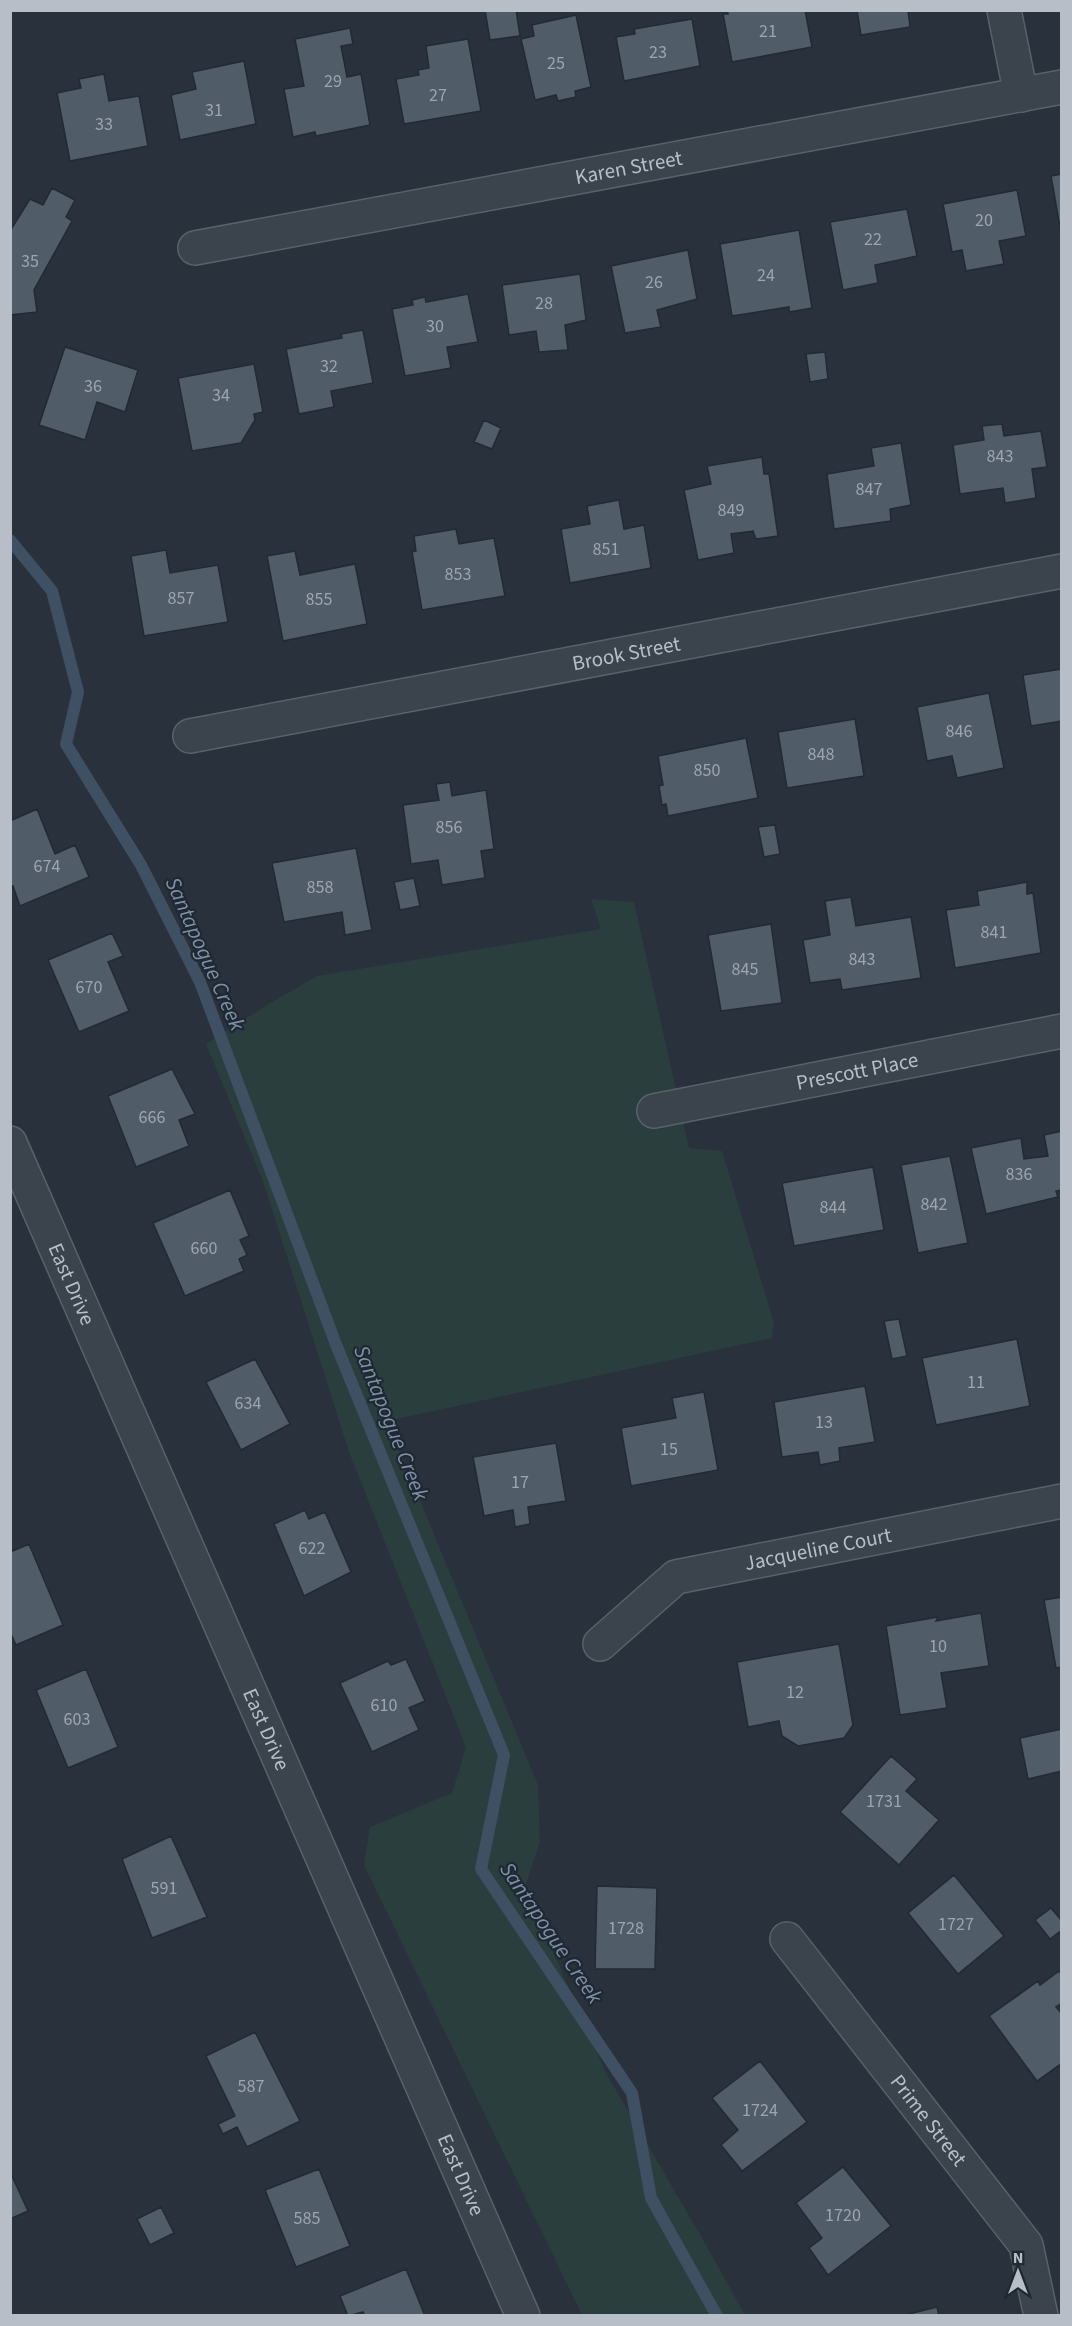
<svg xmlns="http://www.w3.org/2000/svg" width="1072" height="2326" font-family="'Source Sans 3',sans-serif">
  <style>
    .green { fill: #2b3e3e }
    .lines { fill: none; stroke-linecap: round; stroke-linejoin: round }
    .stream { stroke: #405063; stroke-width: 12 }
    .building { fill: #505c67; stroke: #222a34; stroke-width: 1.5 }
    .minor-casing { stroke: #59616a; stroke-width: 36 }
    .minor { stroke: #3b434d; stroke-width: 33 }
    .labels { text-anchor: middle; dominant-baseline: central; stroke-width: 4.5; stroke-linejoin: round; paint-order: stroke }
    .number-label { font-size: 18px; fill: #9da6af }
    .street-label { font-size: 21px; fill: #b7bec7; stroke: #202832 }
    .water-label { font-size: 22px; font-style: italic; fill: #7c90a7; stroke: #202832 }
  </style>
  <rect width="100%" height="100%" fill="#28313c"/>
  <path class="green" d="M591 899 634 902 689 1148 722 1151 774 1323 772 1338 387 1421 538 1785 540 1842 525 1887 606 2073 702 2238 745 2315H582L364 1865 370 1827 452 1793 466 1747 349 1452 264 1184 206 1044 267 1005 317 976 601 929Z"/>
  <g class="lines">
    <path class="stream" d="M10 540 52 591 78 692 66 744 141 865 200 982 337 1347 504 1755 481 1869 632 2093 651 2198 717 2316"/>
  </g>
  <path class="building" d="M485 10H516L520 36 490 40Z
    M727 10H805L812 47 732 62 723 14H728Z
    M857 10H908L910 27 861 35Z
    M576 15 591 87 575 91 576 97 558 101 556 95 535 100 521 39 534 36 532 25Z
    M692 19 700 66 624 81 616 37 635 34 634 29Z
    M350 28 353 44 341 46 347 77 361 74 370 125 316 136 315 132 293 137 284 89 304 86 295 39Z
    M468 39 481 111 404 124 396 79 419 75 418 70 429 68 426 46Z
    M244 61 256 124 180 140 171 95 196 89 192 72Z
    M104 74 109 101 139 96 148 146 70 161 57 93 81 88 79 79Z
    M1062 174V239L1051 176Z
    M52 188 75 200 66 217 72 221 34 290 37 312 10 315V231L30 199 43 205Z
    M1017 190 1026 236 999 241 1004 264 966 271 962 250 952 252 943 204Z
    M907 209 917 256 875 265 878 283 843 290 830 222Z
    M799 230 812 308 789 312V307L732 316 720 244Z
    M688 250 697 299 657 310 661 327 625 333 611 266Z
    M580 274 586 320 565 325 568 350 539 352 536 331 509 335 502 285Z
    M468 294 478 342 447 347 451 368 405 376 392 309 413 305 412 300 425 297 426 302Z
    M363 330 373 383 331 391 334 407 299 414 286 349 342 338 341 334Z
    M65 347 138 370 125 412 97 402 85 440 39 425Z
    M825 352 828 379 810 382 806 354Z
    M254 364 263 412 254 414 255 420 241 443 192 451 178 378Z
    M484 420 501 428 492 449 474 442Z
    M1002 424 1004 436 1041 431 1047 467 1032 469 1036 498 1005 503 1003 488 960 494 953 445 984 440 982 426Z
    M901 443 911 505 890 509 891 521 834 529 827 474 874 466 871 448Z
    M762 457 764 474H769L778 536 756 539 753 531 731 534 734 553 698 560 684 490 711 484 707 466Z
    M619 500 624 529 644 525 651 568 570 583 561 529 590 524 587 506Z
    M456 529 459 544 494 538 505 596 422 610 412 552 416 551 414 536Z
    M166 550 170 573 218 565 228 622 144 636 131 556Z
    M295 551 300 575 355 564 367 624 283 641 267 556Z
    M1062 669V721L1031 726 1023 675Z
    M989 693 1004 768 957 778 952 756 927 761 917 707Z
    M855 719 864 776 787 788 778 732Z
    M746 738 758 798 668 816 666 804 662 805 659 786 663 785 658 756Z
    M450 782 452 796 486 790 494 849 481 851 485 878 442 885 438 860 411 864 403 805 439 800 436 784Z
    M37 809 55 854 75 845 89 877 20 906 13 886 10 887V821Z
    M775 825 780 854 764 857 758 827Z
    M356 848 372 930 345 935 342 912 284 922 272 863Z
    M414 878 420 906 400 910 394 882Z
    M1027 882V894L1033 893 1041 953 955 968 946 910 979 905 977 891Z
    M851 897 856 926 911 917 921 978 842 990 840 979 810 983 803 940 830 935 825 901Z
    M771 924 782 1003 721 1011 708 935Z
    M112 933 123 956 108 962 129 1011 79 1032 48 960Z
    M172 1069 195 1114 179 1120 189 1146 136 1167 108 1096Z
    M1062 1131V1190L1056 1191 1058 1197 986 1214 971 1148 1021 1138 1024 1159 1048 1156 1044 1135Z
    M950 1156 968 1243 918 1253 901 1165Z
    M873 1167 884 1230 794 1246 782 1183Z
    M230 1190 249 1236 240 1240 247 1255 239 1259 244 1271 185 1296 153 1223Z
    M899 1319 907 1356 892 1359 884 1321Z
    M1017 1339 1030 1406 936 1425 922 1358Z
    M255 1359 290 1424 241 1450 206 1382Z
    M865 1386 875 1442 839 1448 840 1461 820 1465 818 1452 782 1457 774 1402Z
    M704 1392 718 1470 631 1486 621 1428 676 1418 672 1398Z
    M556 1443 566 1501 528 1507 530 1524 515 1527 513 1510 484 1516 473 1457Z
    M305 1510 309 1519 325 1512 351 1572 304 1596 274 1524Z
    M29 1544 63 1625 16 1645 10 1632V1552Z
    M1062 1597V1667L1056 1668 1044 1600Z
    M981 1613 989 1666 941 1673 947 1708 900 1715 886 1626 938 1617 936 1621Z
    M839 1644 853 1725 844 1738 798 1746 782 1736 779 1721 748 1727 737 1662Z
    M406 1659 425 1701 409 1708 419 1730 372 1752 340 1683 388 1661 391 1665Z
    M86 1669 118 1747 68 1768 36 1690Z
    M1062 1729V1771L1028 1779 1020 1738Z
    M891 1756 917 1779 906 1791 939 1820 899 1865 840 1812Z
    M171 1836 207 1917 152 1938 122 1859Z
    M954 1875 1004 1936 958 1974 908 1913Z
    M597 1886 657 1888 655 1969H595Z
    M1051 1908 1062 1921V1930L1050 1939 1035 1920Z
    M1059 1971 1062 1975V2003L1056 2007 1062 2014V2063L1037 2081 989 2016 1038 1981 1040 1985Z
    M255 2032 300 2121 247 2147 237 2127 223 2134 218 2124 235 2116 206 2056Z
    M760 2061 807 2122 742 2171 721 2145 738 2130 712 2098Z
    M843 2167 891 2226 828 2275 809 2248 822 2238 796 2203Z
    M319 2169 350 2246 296 2267 265 2190Z
    M10 2176H12L28 2211 10 2219Z
    M161 2207 174 2233 150 2245 137 2219Z
    M406 2269 425 2316H365L363 2312 348 2316 340 2296Z
    M937 2307 939 2316H901Z"/>
  <g class="lines">
    <defs>
      <g id="minor">
        <path d="M1004 10 1021 95"/>
        <path id="s1" d="M195 248 1062 87"/>
        <path id="s2" d="M190 736 1062 571"/>
        <path id="s3" d="M654 1111 1062 1031"/>
        <path id="s4" d="M10 1143 523 2316"/>
        <path id="s5" d="M600 1644 676 1577 1062 1501"/>
        <path id="s6" d="M787 1939 1026 2245 1041 2316"/>
      </g>
    </defs>
    <use href="#minor" class="minor-casing"/>
    <use href="#minor" class="minor"/>
  </g>
  <g class="labels">
    <g class="number-label">
      <text x="768" y="31">21</text>
      <text x="658" y="52">23</text>
      <text x="556" y="63">25</text>
      <text x="333" y="81">29</text>
      <text x="438" y="95">27</text>
      <text x="214" y="110">31</text>
      <text x="104" y="124">33</text>
      <text x="984" y="220">20</text>
      <text x="873" y="239">22</text>
      <text x="30" y="261">35</text>
      <text x="766" y="275">24</text>
      <text x="654" y="282">26</text>
      <text x="544" y="303">28</text>
      <text x="435" y="326">30</text>
      <text x="329" y="366">32</text>
      <text x="93" y="386">36</text>
      <text x="221" y="395">34</text>
      <text x="1000" y="456">843</text>
      <text x="869" y="489">847</text>
      <text x="731" y="510">849</text>
      <text x="606" y="549">851</text>
      <text x="458" y="574">853</text>
      <text x="181" y="598">857</text>
      <text x="319" y="599">855</text>
      <text x="959" y="731">846</text>
      <text x="821" y="754">848</text>
      <text x="707" y="770">850</text>
      <text x="449" y="827">856</text>
      <text x="47" y="866">674</text>
      <text x="320" y="887">858</text>
      <text x="994" y="932">841</text>
      <text x="862" y="959">843</text>
      <text x="745" y="969">845</text>
      <text x="89" y="987">670</text>
      <text x="152" y="1117">666</text>
      <text x="1019" y="1174">836</text>
      <text x="934" y="1204">842</text>
      <text x="833" y="1207">844</text>
      <text x="204" y="1248">660</text>
      <text x="976" y="1382">11</text>
      <text x="248" y="1403">634</text>
      <text x="824" y="1422">13</text>
      <text x="669" y="1449">15</text>
      <text x="520" y="1482">17</text>
      <text x="312" y="1548">622</text>
      <text x="938" y="1646">10</text>
      <text x="795" y="1692">12</text>
      <text x="384" y="1705">610</text>
      <text x="77" y="1719">603</text>
      <text x="884" y="1801">1731</text>
      <text x="164" y="1888">591</text>
      <text x="956" y="1924">1727</text>
      <text x="626" y="1928">1728</text>
      <text x="251" y="2086">587</text>
      <text x="760" y="2110">1724</text>
      <text x="843" y="2215">1720</text>
      <text x="307" y="2218">585</text>
    </g>
    <g class="street-label">
      <text stroke="none"><textPath href="#s1" startOffset="441">Karen Street</textPath></text>
      <text stroke="none"><textPath href="#s2" startOffset="444">Brook Street</textPath></text>
      <text stroke="none"><textPath href="#s3" startOffset="207">Prescott Place</textPath></text>
      <text stroke="none"><textPath href="#s4" startOffset="154">East Drive</textPath></text>
      <text stroke="none"><textPath href="#s5" startOffset="246">Jacqueline Court</textPath></text>
      <text stroke="none"><textPath href="#s4" startOffset="640">East Drive</textPath></text>
      <text stroke="none"><textPath href="#s6" startOffset="230">Prime Street</textPath></text>
      <text stroke="none"><textPath href="#s4" startOffset="1126">East Drive</textPath></text>
    </g>
    <g class="water-label">
      <text transform="translate(205 954) rotate(66)">Santapogue Creek</text>
      <text transform="translate(391 1423) rotate(68)">Santapogue Creek</text>
      <text transform="translate(551 1933) rotate(56)">Santapogue Creek</text>
    </g>
  </g>
  <rect width="1072" height="2326" fill="none" stroke="#b7bec7" stroke-width="24"/>
  <g transform="translate(1018 2272)" stroke="#202832" stroke-width="4.5" paint-order="stroke">
  <path d="M0-4.5L10 22L0 15L-10 22Z" fill="#b7bec7"/>
  <text y="-9" font-size="16" font-weight="bold" text-anchor="middle" fill="#b7bec7">N</text>
  </g>
</svg>
